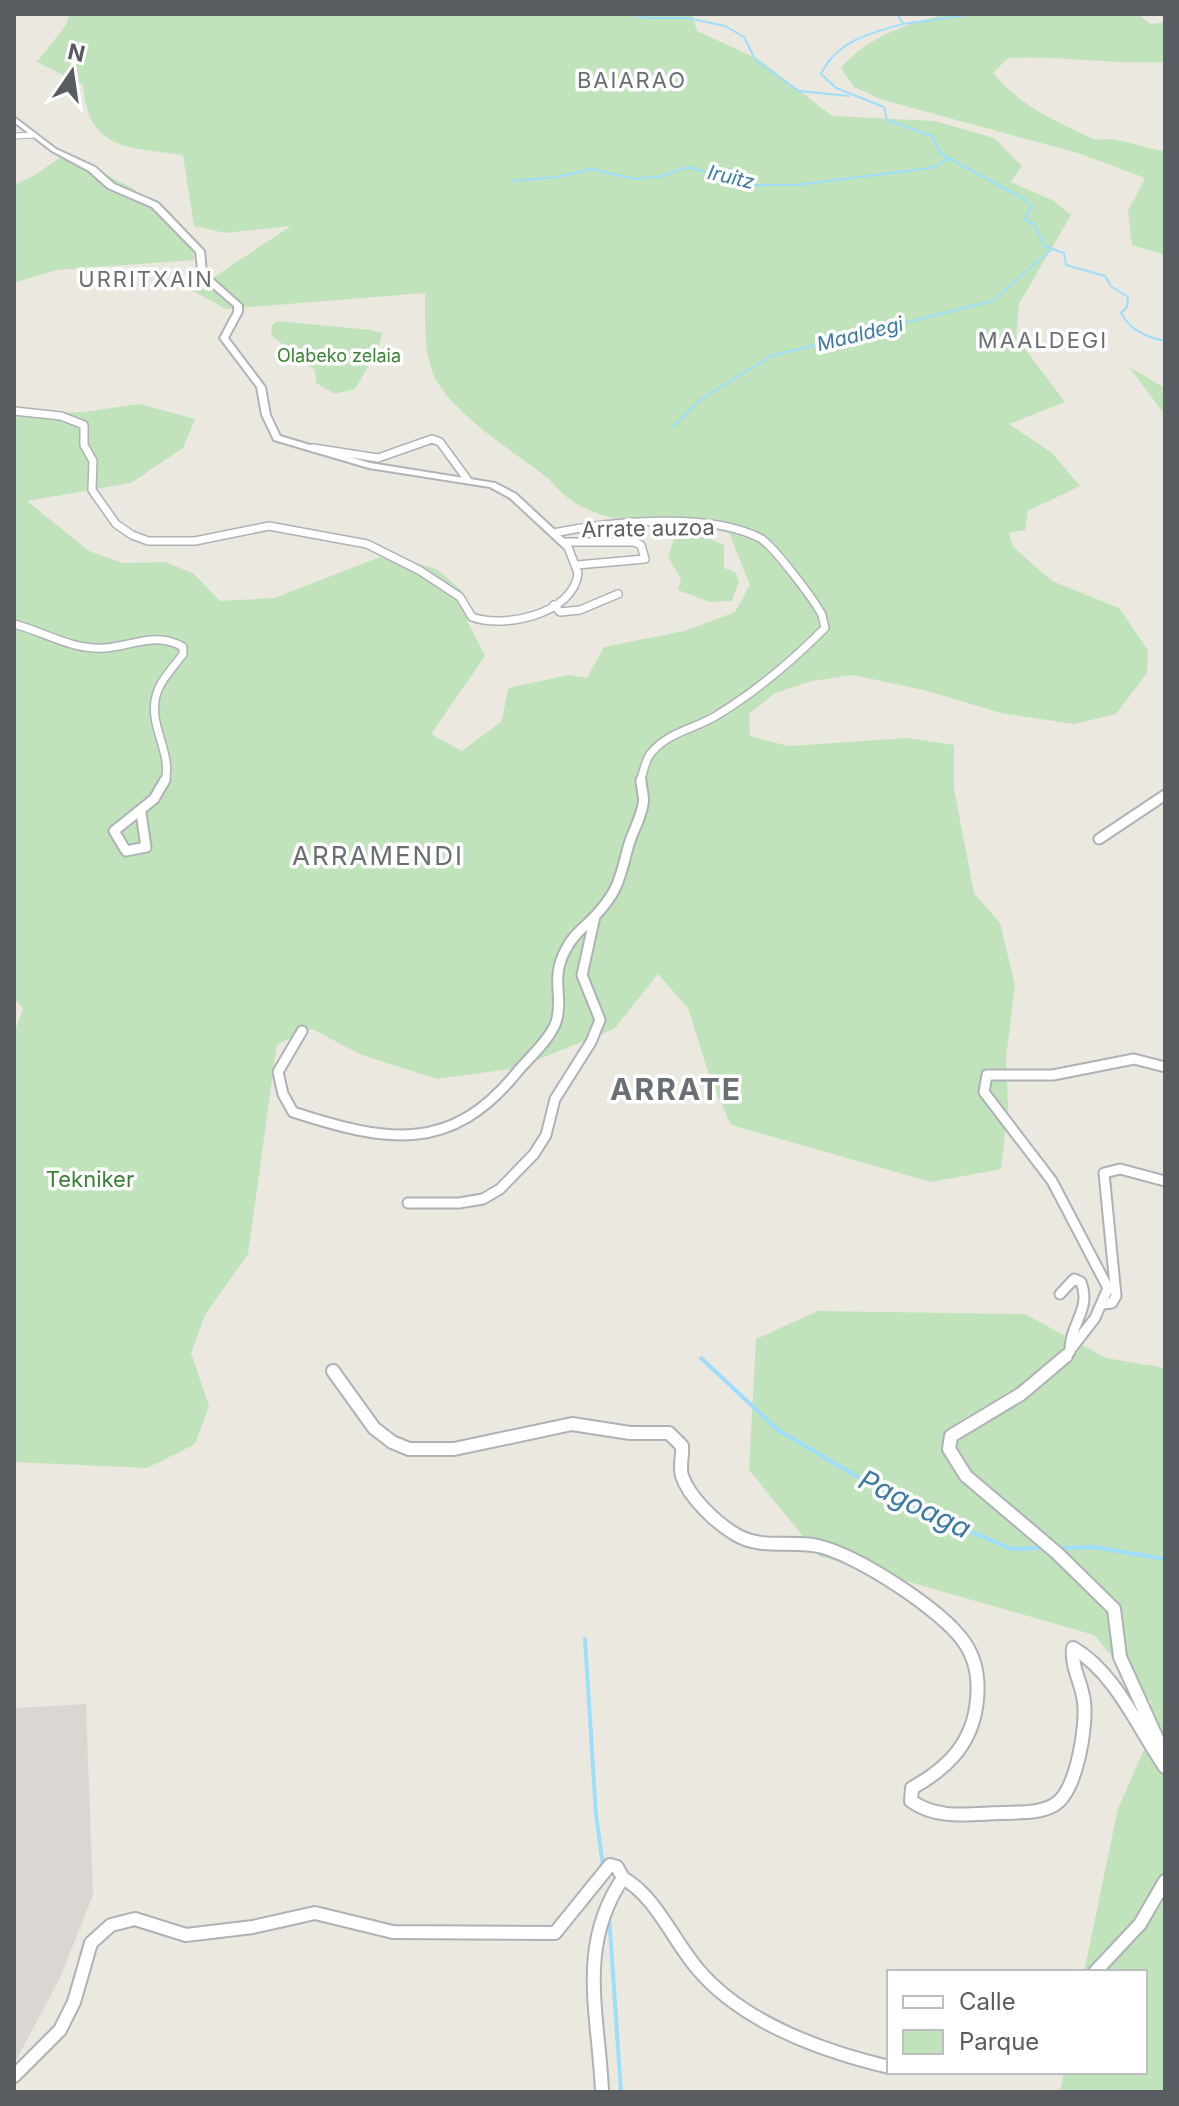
<svg xmlns="http://www.w3.org/2000/svg" width="1179" height="2106" font-family="Inter,sans-serif">
  <style>
    .industrial { fill: #dad7d2 }
    .green { fill: #c0e3bc }
    .lines { fill: none; stroke-linecap: round; stroke-linejoin: round }
    .stream-far1 { stroke: #9fddfc; stroke-width: 2 }
    .stream { stroke: #9fddfc; stroke-width: 4 }
    .street-far3-casing { stroke: #aeb2b6; stroke-width: 7 }
    .street-far2-casing { stroke: #aeb2b6; stroke-width: 10 }
    .street-far1-casing { stroke: #aeb2b6; stroke-width: 13 }
    .street-casing { stroke: #aeb2b6; stroke-width: 16 }
    .secondary-casing { stroke: #b0b4b8; stroke-width: 4 }
    .street-far3 { stroke: #fff; stroke-width: 5 }
    .street-far2 { stroke: #fff; stroke-width: 7 }
    .street-far1 { stroke: #fff; stroke-width: 9 }
    .street { stroke: #fff; stroke-width: 12 }
    .secondary { fill: #fff; fill-rule: evenodd }
    .labels { text-anchor: middle; dominant-baseline: central; stroke-width: 7; stroke-linejoin: round; paint-order: stroke }
    .far-park-label { font-size: 18px; fill: #3b8236; stroke: #fff }
    .far-water-label { font-size: 20px; font-style: italic; fill: #3c7aa4; stroke: #fff }
    .far-quarter-label { font-size: 22px; letter-spacing: 2px; fill: #6a6f73; stroke: #fff }
    .street-label { font-size: 22px; fill: #595d61; stroke: #fff }
    .park-label { font-size: 22px; fill: #3b8236; stroke: #fff }
    .quarter-label { font-size: 26px; letter-spacing: 2px; fill: #6a6f73; stroke: #fff }
    .near-water-label { font-size: 28px; font-style: italic; fill: #3c7aa4; stroke: #fff }
    .district-label { font-size: 30px; font-weight: bold; letter-spacing: 2px; fill: #6a6f73; stroke: #fff }
  </style>
  <rect width="100%" height="100%" fill="#ebe8e0"/>
  <path class="industrial" d="M86 1704 93 1895 60 1978 14 2064V1708Z"/>
  <path class="green" d="M69 14H692L697 31 760 60 832 116 935 121 994 138 1022 166 1011 182 1054 201 1071 215 1019 304 1016 337 1065 402 1009 424 1052 453 1080 486 1028 511 1025 530 1009 533 1013 547 1052 581 1119 608 1148 650 1147 673 1116 714 1074 724 1001 713 924 690 853 675 812 681 775 693 749 714 750 736 788 746 907 738 954 745V789L974 893 1000 923 1015 985 1006 1058 1008 1107 1001 1169 931 1182 731 1125 710 1078 688 1008 658 974 614 1029 517 1068 437 1079 362 1055 312 1029 277 1044 248 1254 205 1315 191 1353 209 1406 195 1444 147 1468 14 1462V1033L23 1009 14 998V413L84 412 139 404 195 419 183 448 131 483 27 501 89 551 123 563 166 562 194 574 220 601 274 598 388 554 438 570 461 590 468 623 485 656 431 734 462 751 502 721 508 688 568 675 587 678 604 647 685 631 735 612 750 585 729 533C669 520 591 534 549 479 515 452 444 410 431 368 424 343 425 318 425 293L226 309 193 291 291 226 225 233 194 226 183 155C128 147 88 151 83 85L37 62 66 25Z
    M947 14H1117L1139 15 1151 24 1165 22V62C1112 65 1061 55 1008 58L993 73C1020 106 1057 122 1096 140 1117 135 1143 149 1165 151V255L1132 245 1128 211 1145 178 1078 153 883 100 854 87 841 68C866 37 909 23 947 14Z
    M68 152 72 161 76 160 134 189 192 247 194 260 56 270 14 283V185L35 175Z
    M277 321 371 330 382 333 378 350 355 389 335 394 316 383 315 370 272 336 271 327Z
    M1129 367 1165 388V415Z
    M683 532H694L724 545V568L735 572 739 581 732 601 710 602 678 590 681 579 668 557 675 536Z
    M818 1311 1025 1314 1106 1358 1165 1368V2092H1060L1064 2072H1145V1972H1084L1118 1808 1145 1748 1151 1702 1094 1635 819 1556 749 1470 756 1339Z"/>
  <g class="lines">
    <path class="stream-far1" d="M629 14 647 18H688L725 26 744 37 756 61 799 91 849 96
      M897 14 903 24C870 33 837 41 821 74L836 88 884 107 887 120 932 136 941 154 1024 199 1032 206 1025 220 1034 224 1044 246 1064 253 1066 265 1105 276 1111 286 1128 297 1127 307 1121 313C1130 330 1146 337 1165 341
      M903 24 969 15 1019 14
      M512 181 558 177 591 169 635 179 662 176 688 167 751 185H796L931 168 950 158
      M673 427 700 400 771 356 992 301 1051 250"/>
    <path class="stream" d="M701 1358 778 1430 895 1499 1011 1549 1043 1548
      M1059 1548 1093 1547 1165 1559
      M585 1639 596 1815 603 1866
      M609 1915 621 2092"/>
    <defs>
      <path id="street-far3" d="M14 136 34 135"/>
      <path id="street-far2" d="M14 411 61 416 84 425V445L93 461 92 490 116 524 132 535 148 541H195L269 526 367 544 419 570 460 597 472 617C504 629 574 614 578 573L568 547
        M313 448 378 458 432 439 440 442 467 479
        M553 533C609 522 708 511 760 538 773 545 815 601 822 615L825 628C791 662 756 692 714 717 693 729 667 733 651 753 645 760 643 774 640 782
        M563 542H634L641 545 645 559 577 565
        M554 605 560 612 580 610 618 594
        M14 624C45 632 71 650 104 648 132 646 157 631 183 647V654C174 667 160 680 156 696 148 726 173 753 165 782"/>
      <path id="street-far1" d="M141 813 146 847 126 851 114 831 154 799 165 780
        M1099 839 1165 795
        M302 1031 278 1072 283 1094 293 1112C386 1142 451 1155 518 1071 530 1057 550 1039 556 1022 564 997 550 980 565 951 573 934 584 928 596 915 620 889 620 876 629 844 633 831 641 818 643 804 645 797 641 788 641 780
        M408 1203H459L483 1199 500 1189 534 1154 546 1135 555 1099 591 1042 600 1020 582 975 595 916
        M1060 1294 1074 1279 1081 1282C1092 1309 1069 1325 1070 1352
        M1103 1304 1112 1303 1116 1296 1104 1173 1120 1169 1165 1181
        M1064 1358 1095 1318 1108 1288 1052 1181 984 1092 987 1075H1053L1134 1059 1165 1067"/>
      <path id="street" d="M1066 1356 1021 1394 951 1436 949 1449 966 1476 1057 1553 1114 1609 1120 1657 1165 1756
        M333 1371 374 1428 392 1442 409 1449H454L572 1424 630 1433H669L682 1446C683 1456 679 1466 682 1476 689 1497 716 1523 735 1534 760 1550 790 1540 818 1546 856 1554 942 1610 964 1642 976 1659 979 1680 977 1700 973 1743 948 1768 912 1788L911 1801C938 1820 969 1814 1000 1813 1018 1812 1038 1814 1054 1805 1077 1792 1087 1725 1084 1702 1082 1683 1071 1668 1073 1648 1115 1672 1138 1728 1165 1767
        M623 1878C655 1896 672 1938 696 1967 741 2022 822 2051 889 2067
        M1095 1972 1140 1924 1165 1881
        M14 2076 60 2030 74 2002 91 1943 111 1925 135 1919 186 1935 253 1927 315 1913 393 1932 555 1933 610 1865 617 1867 623 1878
        M602 2092C599 2015 576 1947 623 1878"/>
      <path id="secondary" d="M14 117 56 149 95 167 114 184 158 203 204 251 206 273 242 305V312L228 338 265 387 270 415 280 436 370 463 495 483 516 494 571 545V549H565L510 498 490 487 369 468 274 440 262 415 257 387 220 338 234 312V306L199 276 196 252 152 207 108 188 89 171 52 151 14 122Z"/>
    </defs>
    <use href="#street-far3" class="street-far3-casing"/>
    <use href="#street-far2" class="street-far2-casing"/>
    <use href="#street-far1" class="street-far1-casing"/>
    <use href="#street" class="street-casing"/>
    <use href="#secondary" class="secondary-casing"/>
    <use href="#street-far3" class="street-far3"/>
    <use href="#street-far2" class="street-far2"/>
    <use href="#street-far1" class="street-far1"/>
    <use href="#street" class="street"/>
    <use href="#secondary" class="secondary"/>
  </g>
  <g class="labels">
    <g class="far-park-label">
      <text x="339" y="355">Olabeko zelaia</text>
    </g>
    <g class="far-water-label">
      <text transform="translate(731 177) rotate(13)">Iruitz</text>
      <text transform="translate(860 334) rotate(-14)">Maaldegi</text>
    </g>
    <g class="far-quarter-label">
      <text x="632" y="80">BAIARAO</text>
      <text x="146" y="279">URRITXAIN</text>
      <text x="1043" y="340">MAALDEGI</text>
    </g>
    <g class="street-label">
      <text transform="translate(648 528) rotate(-1)">Arrate auzoa</text>
    </g>
    <g class="park-label">
      <text x="90" y="1179">Tekniker</text>
    </g>
    <g class="quarter-label">
      <text x="378" y="855">ARRAMENDI</text>
    </g>
    <g class="near-water-label">
      <text transform="translate(915 1504) rotate(26)">Pagoaga</text>
    </g>
    <g class="district-label">
      <text x="676" y="1089">ARRATE</text>
    </g>
  </g>
  <rect width="1179" height="2106" fill="none" stroke="#595d61" stroke-width="32"/>
  <rect x="887" y="1970" width="260" height="104" fill="#ffffff" stroke="#bdbec0" stroke-width="2"/>
  <rect x="903" y="1996" width="40" height="12" fill="#ffffff" stroke="#bdbec0" stroke-width="2"/>
  <text x="959" y="2010" font-size="24" fill="#595d61">Calle</text>
  <rect x="903" y="2030" width="40" height="24" fill="#c0e3bc" stroke="#bdbec0" stroke-width="2"/>
  <text x="959" y="2050" font-size="24" fill="#595d61">Parque</text>
  <g transform="translate(72 72) rotate(13)" stroke="#ffffff" stroke-width="6" paint-order="stroke">
  <path d="M0-6L14 30L0 20L-14 30Z" fill="#595d61"/>
  <text y="-12" font-size="22" font-weight="bold" text-anchor="middle" fill="#595d61">N</text>
  </g>
</svg>
